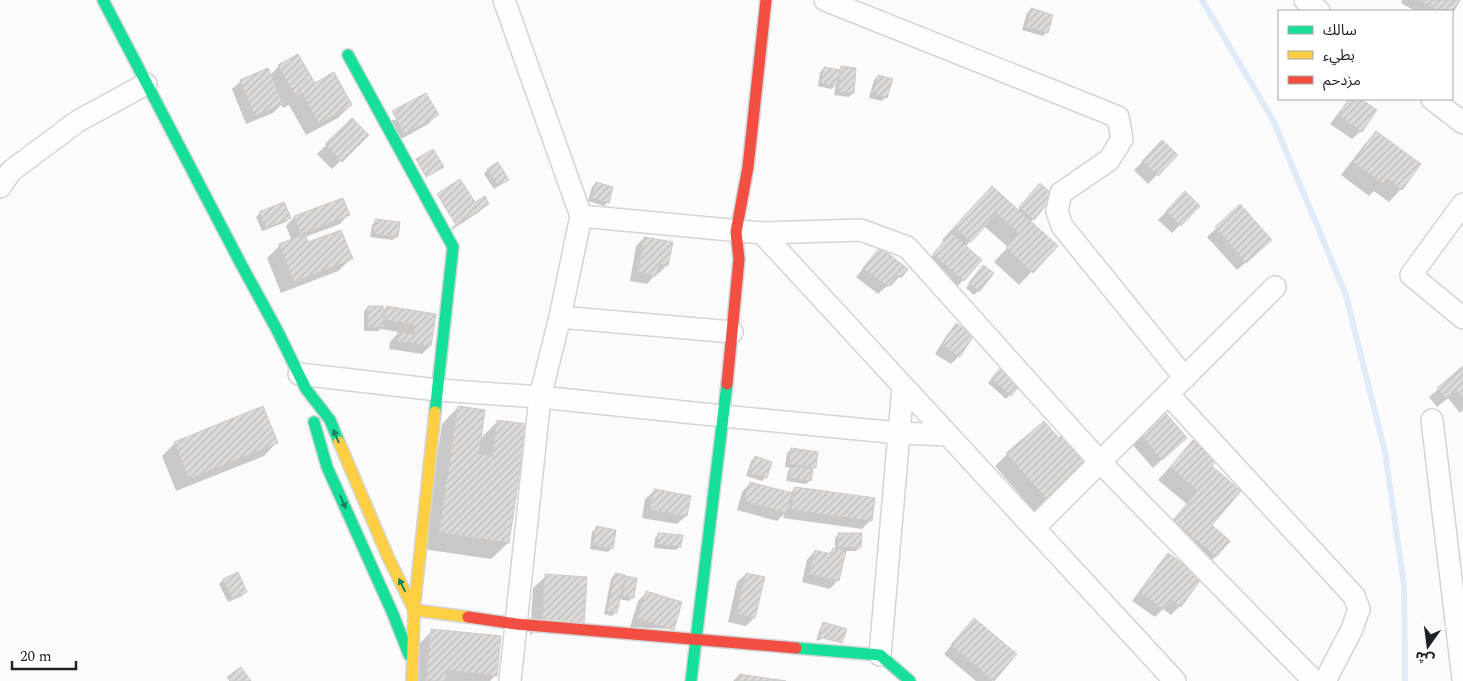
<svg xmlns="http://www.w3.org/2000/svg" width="1463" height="681" font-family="Spectral,'Noto Sans Arabic',serif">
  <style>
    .shadow { fill: #0003 }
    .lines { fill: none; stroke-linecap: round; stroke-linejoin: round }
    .stream { stroke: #dfebf8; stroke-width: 6 }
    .building { fill: url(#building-hatch); stroke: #cecac9 }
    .street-casing { stroke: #d1d4d8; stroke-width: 24 }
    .fast-casing { stroke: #d1d4d8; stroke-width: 14 }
    .slow-casing { stroke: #d1d4d8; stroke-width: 14 }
    .jam-casing { stroke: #d1d4d8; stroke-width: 14 }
    .street { stroke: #fefefe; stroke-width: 21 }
    .fast { stroke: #16e098; stroke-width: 11 }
    .slow { stroke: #ffcf43; stroke-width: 11 }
    .jam { stroke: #f24e42; stroke-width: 11 }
    .oneway { fill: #198160 }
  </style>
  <defs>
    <pattern id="building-hatch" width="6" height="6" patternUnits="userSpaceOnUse" patternTransform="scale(1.25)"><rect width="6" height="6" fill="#dedad8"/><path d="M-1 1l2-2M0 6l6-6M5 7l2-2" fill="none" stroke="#bebbb9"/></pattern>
  </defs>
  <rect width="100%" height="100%" fill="#fbfbfb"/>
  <path class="shadow" d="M1402 0H1459L1452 12 1415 11 1401 3Z
    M1031 9 1047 32 1043 36 1022 30 1027 13Z
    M279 66 314 85 351 105 338 118 306 135 289 105 283 108 281 105 273 113 246 124 232 89 241 81 270 75Z
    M824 68 838 71 841 68 853 93 849 97 834 95 836 85 831 89 818 86 820 72Z
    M878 76 886 97 882 101 869 98 874 80Z
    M1349 99H1359L1375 110 1361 131 1352 139 1330 124Z
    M437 115 428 124 396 142 384 121Z
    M352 120 367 135 332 169 317 154Z
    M1376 132 1401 189 1389 202 1374 191 1369 196 1341 175 1364 145Z
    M1162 142 1176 155 1148 184 1134 170Z
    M487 170 508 179 494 189 484 174Z
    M596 183 608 202 604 206 588 201 592 187Z
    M1031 193 1033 219 1030 222 1056 246 1019 285 994 262 1008 247 984 226 965 247 963 280 955 289 926 263 944 242 942 240 979 200 1017 211Z
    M1185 193 1198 206 1172 233 1158 220Z
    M342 200 348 215 340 224 305 237 307 244 351 259 338 271 281 293 267 258 280 245 292 241 286 226 294 217Z
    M475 204H488L479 212 447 233Z
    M1240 206 1262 248 1237 270 1207 237Z
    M260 213 290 218 286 222 262 231 256 217Z
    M376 220 397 236 393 240 370 237 372 225Z
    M644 238 667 265 658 274 656 273 655 275 647 284 630 281 636 246Z
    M880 248 906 269 891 286 889 284 878 294 856 277Z
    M979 270 978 291 974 295 966 288Z
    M368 307 382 312 387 307 435 315 430 346 422 354 389 349 390 342 399 332 380 329 378 331H364V311Z
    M957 325 959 356 951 364 935 354 948 333Z
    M1463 368V410L1460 413 1448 398 1437 407 1429 397Z
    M1001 369 1019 385 1006 399 988 383Z
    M458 407 480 439 498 421 525 425 508 543 491 559 423 549 442 424Z
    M1141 435 1177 446 1153 468 1132 444Z
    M1059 439 1090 467 1037 515 995 466 1007 454Z
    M1193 442 1210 466V525L1216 556 1203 569 1162 534 1187 504 1158 480Z
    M175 443H276L264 456 176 491 162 456Z
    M791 449 815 467 811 470 810 480 806 484 786 481 788 471 791 468 785 467 787 453Z
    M755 457 766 477 762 481 746 476 751 461Z
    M750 483 789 494 795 488 871 520 862 529 783 518 784 514 777 521 737 510 742 492Z
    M654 491 686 516 677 524 642 518 645 499Z
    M596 528 612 548 608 552 590 549 592 532Z
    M659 534 680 546 676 550 654 548 655 538Z
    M839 534 860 547 856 551H845L838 580 830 589 802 582 807 560 815 551 828 554 833 549 835 550V538Z
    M1168 555 1200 579 1180 606 1171 615 1163 609 1155 617 1132 601 1159 564Z
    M615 574 635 579 633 597 629 601 619 599 616 612 612 616 604 614 611 579Z
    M746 574 754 618 746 626 728 622 737 582Z
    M546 576 586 578 530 636 533 588Z
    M223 580 246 592 242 596 228 602 219 584Z
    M646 593 673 629 630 627 638 601Z
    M824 624 845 630 816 641 820 628Z
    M966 628 1015 654 992 681H976L944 654Z
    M432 631 496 675 490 681H415L419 644Z
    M739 675 778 681H733Z"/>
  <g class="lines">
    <path class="stream" d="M1202 0 1273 120 1346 295 1385 452 1404 586 1405 681"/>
  </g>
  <path class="building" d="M1419 0H1460L1452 14V11H1438Z
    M1031 8 1053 15 1048 33 1026 27Z
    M298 54 315 83 334 72 352 105 319 124 302 93 296 97 278 65Z
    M841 66 856 68 854 93 838 92Z
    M824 67 840 70 837 86 821 83Z
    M268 68 283 104 255 116 240 80Z
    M878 75 893 79 887 98 872 94Z
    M426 93 439 115 405 134 392 111Z
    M1349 99H1361L1377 110 1362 132 1338 115Z
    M352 118 369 135 342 162 325 144Z
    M1376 131 1421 164 1402 190 1387 178 1383 184 1353 162Z
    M1162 140 1178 155 1158 176 1142 161Z
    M433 149 444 167 426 177 416 159Z
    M498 162 509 180 498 186 487 169Z
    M460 179 475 202 485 196 489 204 456 225 437 194Z
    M596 182 613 187 609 203 591 198Z
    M1040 183 1054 196 1034 220 1019 207Z
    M992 186 1058 246 1033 273 1006 248 1019 234 997 213 971 242 954 227Z
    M1185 191 1200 206 1181 226 1166 211Z
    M343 198 350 215 301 234 294 216Z
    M284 202 291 218 266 228 259 212Z
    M1240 204 1272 240 1246 263 1215 227Z
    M375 219 400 222 398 237 373 234Z
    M341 230 353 259 294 282 279 244 305 234 308 242Z
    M951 233 982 260 964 281 933 254Z
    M644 237 673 242 668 266 659 264 656 276 638 272Z
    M880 247 908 269 901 278 897 275 888 287 863 268Z
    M983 265 994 273 979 292 969 283Z
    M368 306H383L384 327H368Z
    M386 306 436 314 431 346 397 341 398 332 414 334 415 325 384 320Z
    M956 323 974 335 960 357 942 345Z
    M1463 366V398L1457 391 1447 399 1437 388Z
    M1001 367 1021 384 1011 396 991 379Z
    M263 406 278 443 189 479 174 442Z
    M458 406 485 410 479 454 492 456 497 420 527 424 509 543 439 532Z
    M1165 412 1187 438 1162 460 1140 434Z
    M1044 421 1059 438 1063 434 1092 467 1050 503 1006 453Z
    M1193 440 1217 460 1212 466 1241 491 1212 525 1230 541 1216 557 1173 520 1198 491 1170 467Z
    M791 448 818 452 816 468 789 464Z
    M755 456 772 462 767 478 749 473Z
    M791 466 813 469 811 481 789 478Z
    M750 482 792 493 787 513 744 501Z
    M795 487 875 498 872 521 791 510Z
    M654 489 691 496 687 516 650 510Z
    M596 526 616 530 613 549 593 545Z
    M658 533 683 535 681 547 657 544Z
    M838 533H862L861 548 838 547Z
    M833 548 846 551 839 581 809 574 815 550 831 554Z
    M1168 553 1202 578 1181 607 1171 600 1164 610 1139 592Z
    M238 572 247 592 232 599 223 579Z
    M615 573 625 575 617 613 607 611Z
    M746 573 765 577 755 618 736 614Z
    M545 574 587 577 584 626 542 624Z
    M625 576 637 578 634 598 622 596Z
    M646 591 682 602 674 630 637 618Z
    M974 618 1017 654 994 681 951 645Z
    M823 622 847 629 842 643 819 637Z
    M431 629 501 636 497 676 447 670 446 681H426Z
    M241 667 251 681H230L227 677Z
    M739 674 786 681H738Z"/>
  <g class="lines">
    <defs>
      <path id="street" d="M504 0 581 216 560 317 540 397 510 681
        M825 0 1118 117 1122 139 1109 160 1061 193 1057 211 1062 226 1185 378
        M1305 0 1319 11
        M1432 99 1463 123
        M0 187 11 171 78 121 146 84
        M1463 204 1411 275 1463 318
        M581 216 762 233 1175 681
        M762 233 861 230 907 247 1100 462 1314 681
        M560 317 732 332
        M299 374 438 390 540 397 723 416 899 433 948 435
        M1168 394 1354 596 1359 609 1352 629 1325 681
        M1432 420 1463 679
        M1034 528 1275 287
        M880 655 903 386"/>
      <path id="fast" d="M103 0 242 266 277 330 306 389 330 420 339 442
        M348 55 453 247 435 412
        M314 422 327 467 393 614 409 655
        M796 648 880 655 910 681
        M691 681 727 384"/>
      <path id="slow" d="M435 412 414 610 468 617
        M339 442 388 557 414 610 412 681"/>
      <path id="jam" d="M727 384 739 259 736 232 748 167 766 0
        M468 617 516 624 796 648"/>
    </defs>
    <use href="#street" class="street-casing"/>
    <use href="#fast" class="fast-casing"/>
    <use href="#slow" class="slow-casing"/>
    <use href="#jam" class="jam-casing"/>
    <use href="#street" class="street"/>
    <use href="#fast" class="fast"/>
    <use href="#slow" class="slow"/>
    <use href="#jam" class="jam"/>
  </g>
  <defs><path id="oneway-solid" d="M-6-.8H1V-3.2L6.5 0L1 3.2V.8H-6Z" transform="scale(1.25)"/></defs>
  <g class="oneway">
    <use href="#oneway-solid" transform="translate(336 436) rotate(-113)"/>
    <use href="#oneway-solid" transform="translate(343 502) rotate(66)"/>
    <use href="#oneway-solid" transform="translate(402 585) rotate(-116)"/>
  </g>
  <rect x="1278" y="10" width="175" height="90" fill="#ffffff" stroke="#a4a7a9"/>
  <rect x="1288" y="26" width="25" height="8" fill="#16e098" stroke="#a4a7a9"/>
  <text x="1323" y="35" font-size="15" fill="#1c2228">سالك</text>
  <rect x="1288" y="51" width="25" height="8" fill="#ffcf43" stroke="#a4a7a9"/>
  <text x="1323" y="60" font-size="15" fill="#1c2228">بطيء</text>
  <rect x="1288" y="76" width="25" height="8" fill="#f24e42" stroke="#a4a7a9"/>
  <text x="1323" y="85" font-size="15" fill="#1c2228">مزدحم</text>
  <g transform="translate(1428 646) rotate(194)" stroke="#ffffff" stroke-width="4" paint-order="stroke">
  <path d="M0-4L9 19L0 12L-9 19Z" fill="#1c2228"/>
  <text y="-8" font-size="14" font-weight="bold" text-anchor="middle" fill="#1c2228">ش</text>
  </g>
  <path d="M12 661v8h64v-8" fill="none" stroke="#1c2228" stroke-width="2.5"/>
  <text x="20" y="661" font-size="15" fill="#1c2228" stroke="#ffffff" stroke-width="4" paint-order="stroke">20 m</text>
</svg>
